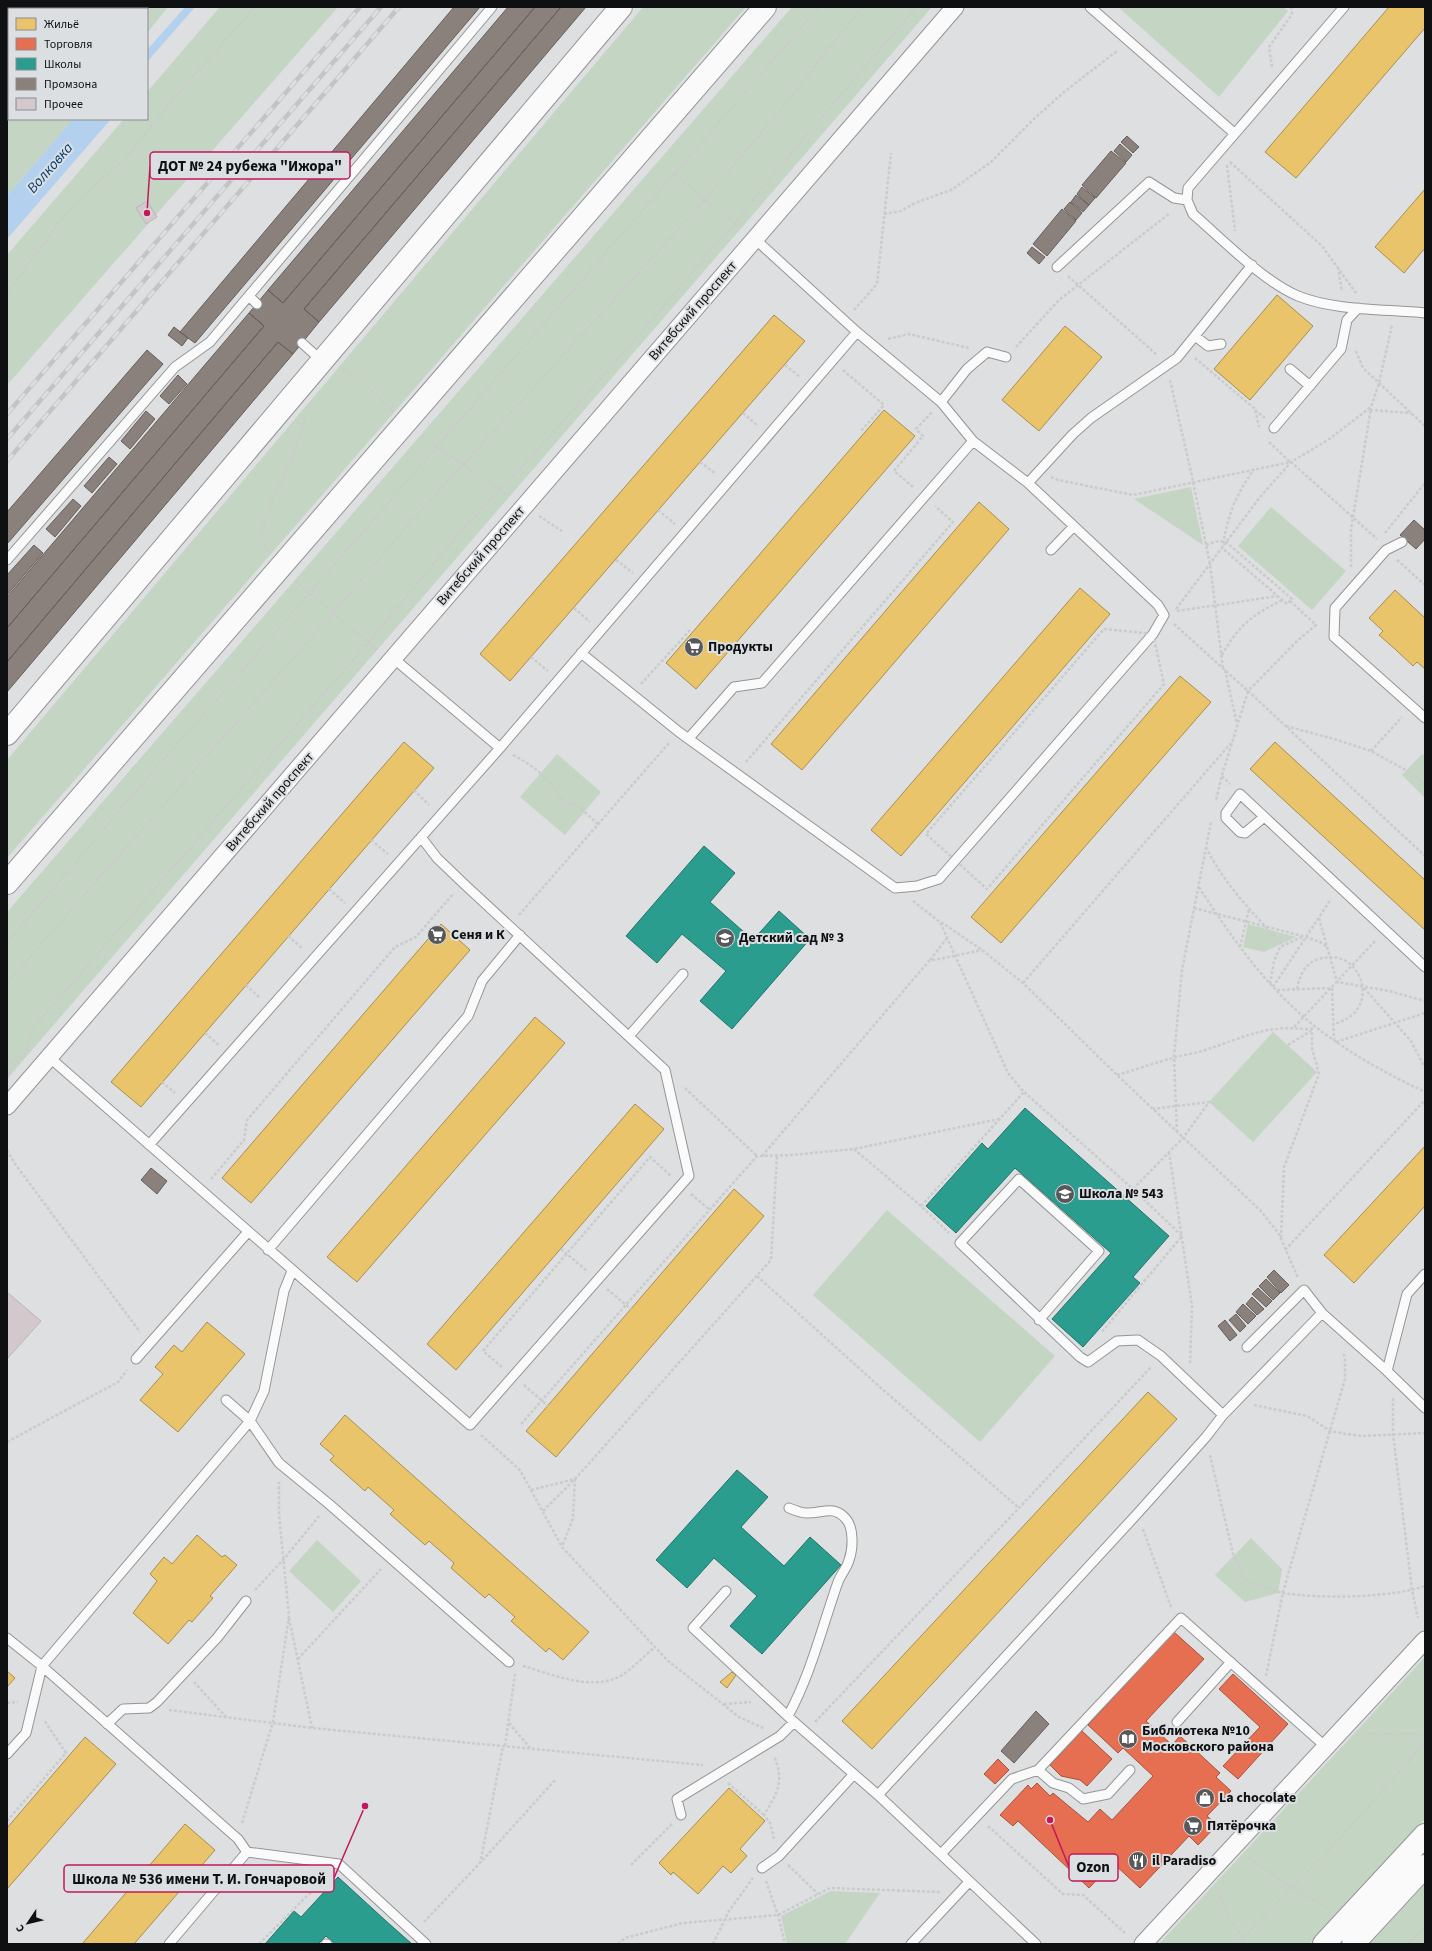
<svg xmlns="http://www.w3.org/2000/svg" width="1432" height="1951" font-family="'Source Sans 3',sans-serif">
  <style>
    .green { fill: #c4d6c3 }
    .water { fill: #b4d0ef }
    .homes { fill: #e9c46a; stroke: #a88e4f }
    .shops { fill: #e76f51; stroke: #a6523e }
    .schools { fill: #2a9d8f; stroke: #227369 }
    .industry { fill: #8a817c; stroke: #655f5c }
    .building { fill: #d3c9cd; stroke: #b8b8b9 }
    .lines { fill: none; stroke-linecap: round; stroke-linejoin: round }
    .lane-casing { stroke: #949597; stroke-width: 11 }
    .street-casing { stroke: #949597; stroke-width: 19 }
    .secondary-casing { stroke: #949597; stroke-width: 24 }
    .primary-casing { stroke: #949597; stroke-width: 24 }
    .path { stroke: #cbcbcc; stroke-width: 2.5; stroke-dasharray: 3 2; stroke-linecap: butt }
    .lane { stroke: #fafafa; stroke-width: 9 }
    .street { stroke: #fafafa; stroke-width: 17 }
    .secondary { stroke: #fafafa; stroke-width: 22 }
    .primary { stroke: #fafafa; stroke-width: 22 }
    .rail-casing { stroke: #c4c4c4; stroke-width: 4.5 }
    .rail { stroke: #dcdfe2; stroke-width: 3; stroke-dasharray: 9; stroke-linecap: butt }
    .labels { text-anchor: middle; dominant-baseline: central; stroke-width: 4; stroke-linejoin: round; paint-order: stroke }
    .street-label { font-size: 14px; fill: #0f1011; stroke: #dcdfe2 }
    .poi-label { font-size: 14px; font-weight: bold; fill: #0f1011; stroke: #dcdfe2; text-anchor: start }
    .water-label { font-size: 15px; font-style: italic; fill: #043d71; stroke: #dcdfe2 }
    .leader { fill: none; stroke: #c2185b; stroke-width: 1.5 }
    .callout-dot { fill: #c2185b; stroke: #dcdfe2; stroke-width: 1.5 }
    .callout { fill: #dcdfe2; stroke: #c2185b; stroke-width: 1.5 }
    .callout-label { font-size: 15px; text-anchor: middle; font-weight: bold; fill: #0f1011 }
  </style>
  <rect width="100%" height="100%" fill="#dddfe1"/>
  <path class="green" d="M92 7H168L147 33V9H91Z
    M220 7H338L7 385V255L124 119H147V92Z
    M643 7H746L7 858V760Z
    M792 7H932L7 1079V912Z
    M1118 7H1283L1288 11 1219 97Z
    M9 103V119H73L7 196V105Z
    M1191 487 1203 545 1134 499Z
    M1271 507 1346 571 1312 610 1238 546Z
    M557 754 601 792 565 835 520 797Z
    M1422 754 1425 756V798L1402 775Z
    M1248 924 1296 937 1264 952 1243 947Z
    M1273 1032 1317 1072 1253 1142 1209 1102Z
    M887 1210 1055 1356 980 1442 813 1295Z
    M1251 1538 1282 1569 1278 1593 1245 1602 1215 1575Z
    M317 1540 361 1581 333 1612 289 1571Z
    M1425 1657V1819L1309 1944H1159Z
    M1425 1883V1944H1368Z
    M831 1891 880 1893 845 1944H787L781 1916Z"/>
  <path class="water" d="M185 7H195L147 62V50Z
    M73 119H111L7 239V196Z"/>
  <path class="homes" d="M1389 7H1425V28L1296 178 1265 152Z
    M1425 189V248L1404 273 1375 247Z
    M1277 295 1313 326 1250 400 1214 369Z
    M774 315 805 341 510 681 480 654Z
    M1065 326 1102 357 1039 431 1002 400Z
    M884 410 915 436 696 689 666 663Z
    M979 502 1009 529 802 770 771 744Z
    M1080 588 1110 614 901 856 871 830Z
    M1395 590 1425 618V669L1417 662 1413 666 1396 650 1379 635 1383 631 1369 618Z
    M1180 676 1211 702 1001 943 971 917Z
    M404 742 434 768 141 1107 111 1082Z
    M1275 742 1425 880V930L1250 769Z
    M441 924 470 950 251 1203 222 1178Z
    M535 1017 565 1043 357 1282 327 1257Z
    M635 1104 664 1129 456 1370 427 1344Z
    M1425 1146V1206L1354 1283 1324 1255Z
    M734 1189 764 1216 556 1457 526 1431Z
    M207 1322 245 1354 178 1432 140 1400 163 1374 155 1367 174 1345 182 1352Z
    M1148 1392 1177 1419 872 1749 842 1721Z
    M345 1415 589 1632 563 1660 549 1648 546 1652 511 1621 515 1617 489 1594 485 1598 451 1568 454 1563 429 1541 425 1545 390 1514 394 1510 368 1487 365 1491 330 1460 334 1456 320 1444Z
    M197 1535 222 1557 225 1555 237 1565 210 1596 213 1598 192 1622 189 1620 168 1644 133 1613 157 1581 150 1574 164 1557 172 1564Z
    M7 1671 15 1678 7 1687Z
    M732 1672 736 1675 727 1688 720 1682Z
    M85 1737 116 1764 7 1889V1828Z
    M729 1788 765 1821 740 1849 747 1856 731 1873 723 1866 698 1894 673 1872 671 1875 659 1863Z
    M185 1824 215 1850 134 1944H82Z"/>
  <path class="shops" d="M1174 1632 1204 1659 1146 1721 1172 1745 1180 1736 1220 1773 1216 1777 1231 1791 1207 1816 1217 1825 1198 1845 1189 1836 1140 1888 1113 1863 1089 1888 1018 1821 1013 1826 1000 1815 1028 1785 1031 1789 1037 1783 1050 1796 1053 1793 1088 1822 1100 1809 1112 1820 1153 1776 1123 1748 1118 1753 1088 1725Z
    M1233 1674 1288 1724 1238 1779 1223 1766 1260 1727 1219 1689Z
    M1082 1731 1112 1759 1087 1786 1080 1780 1061 1776 1050 1765Z
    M998 1759 1009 1770 995 1784 984 1774Z"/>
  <path class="schools" d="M704 846 735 873 710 902 753 940 779 911 810 939 732 1029 700 1001 726 971 682 934 657 963 626 936Z
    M1025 1108 1169 1236 1133 1277 1140 1283 1083 1347 1052 1319 1111 1253 1015 1168 956 1233 926 1206 982 1143 988 1149Z
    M737 1470 768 1497 741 1527 784 1566 810 1537 841 1565 762 1654 730 1626 757 1596 714 1558 687 1588 656 1560Z
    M338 1877 386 1921 412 1944H335L326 1936 318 1944H265L294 1911 301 1917Z"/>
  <path class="industry" d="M454 7H480L195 343 188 338 180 332Z
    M508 7H535L283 303 268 290Z
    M535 7H561L304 309 319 322 293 354 278 342 7 662V628L264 326 249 313 268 290 283 303Z
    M561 7H586L319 322 304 309Z
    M1127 136 1139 147 1133 153 1121 142Z
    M1120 144 1132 155 1126 162 1114 151Z
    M1111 151 1126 163 1096 198 1082 185Z
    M1082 187 1095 198 1089 205 1077 194Z
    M1076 195 1089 205 1083 212 1071 202Z
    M1070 202 1082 213 1076 220 1064 209Z
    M1062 209 1076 221 1047 256 1033 244Z
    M1032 247 1045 257 1039 264 1027 253Z
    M249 313 264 326 7 628V597Z
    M174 327 188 338 182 346 168 335Z
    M278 342 293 354 7 692V662Z
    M147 350 163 364 7 544V512Z
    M178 375 187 384 169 404 160 396Z
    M146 411 155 419 130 449 121 441Z
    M109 457 117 464 92 493 84 486Z
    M73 499 81 506 55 537 46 529Z
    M1414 520 1425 530V539L1416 549 1400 535Z
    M34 545 43 553 7 595V575Z
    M151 1168 167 1181 157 1194 141 1180Z
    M1274 1270 1289 1285 1281 1293 1267 1277Z
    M1266 1279 1280 1293 1273 1300 1259 1286Z
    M1258 1288 1272 1301 1266 1307 1252 1294Z
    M1252 1297 1264 1309 1257 1315 1246 1304Z
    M1243 1304 1256 1316 1248 1324 1236 1312Z
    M1236 1314 1246 1326 1240 1332 1229 1320Z
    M1225 1320 1237 1335 1230 1341 1218 1326Z
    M1036 1711 1049 1724 1014 1763 1001 1751Z"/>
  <path class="building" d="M147 201 157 217 146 224 136 208Z
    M7 1292 41 1321 7 1359Z"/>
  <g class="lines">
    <defs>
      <path id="lane" d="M1090 7 1234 133
        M1344 7 1188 188 1187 200 1193 214C1222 239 1264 282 1298 296 1335 311 1386 309 1425 313
        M1057 267 1149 182 1174 198 1187 200
        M249 296 257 304
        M1195 336 1208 346 1221 344
        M302 343 322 361
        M1290 369 1310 386
        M941 402 967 369 987 352 1006 357
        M1274 428 1341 349 1347 320 1358 308
        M1028 483 1073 434 1091 418 1177 358 1252 265
        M1402 542 1386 550 1335 608 1334 637 1425 718
        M1051 550 1074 526
        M7 560 175 367 210 342 492 7
        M581 653 679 732 895 888 917 886 939 879 1153 634 1164 615 1158 605 1028 483 973 441 941 402 857 332 755 239
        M393 658 500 748
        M689 738 734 687 762 683 973 441
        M1264 817 1245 833 1240 832 1226 818V813L1240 794 1425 967
        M629 1036 683 974
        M49 1057 470 1425 689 1176 665 1070 463 883 437 858 421 837
        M149 1145 500 748 857 332
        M268 1250 468 1016 482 981 520 935
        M1039 1320 1099 1251 1019 1179 960 1243 1080 1357 1088 1362 1117 1341 1138 1340 1161 1356 1223 1415
        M1247 1347 1304 1290 1322 1313
        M136 1359 248 1232
        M1387 1371 1407 1294 1425 1274
        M226 1400 250 1421 279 1463 329 1504 509 1662
        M726 1591 693 1628 794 1722 878 1795 1036 1944
        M7 1638 42 1666 238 1839 247 1852 169 1944
        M788 1716C811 1674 822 1627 838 1582 841 1574 847 1568 849 1560 853 1549 854 1528 846 1519 833 1504 822 1514 806 1513 801 1513 794 1510 789 1508
        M1177 1722 1231 1662
        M107 1724 123 1709 149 1708 157 1702 217 1638 246 1601
        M7 1754 26 1733 42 1666 250 1421 264 1391 284 1291 292 1271
        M1038 1770 1053 1783 1069 1788 1083 1799 1108 1794 1130 1770
        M878 1795 1137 1514 1206 1437 1223 1415 1322 1313 1387 1371 1425 1408
        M681 1815 677 1799 780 1736 794 1722
        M247 1852 339 1864 426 1944
        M941 1854 1012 1779 1038 1770 1181 1618 1326 1747
        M762 1868 779 1856 854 1774
        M326 1944H327
        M911 1944 969 1882"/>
      <path id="street" d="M7 1106 955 7
        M1143 1944 1425 1640"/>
      <path id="secondary" d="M32 9 34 7
        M65 9 66 7
        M7 38 9 36
        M7 76 9 73
        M1324 1944 1425 1835
        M1353 1944 1425 1866"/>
      <path id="primary" d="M7 734 621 7
        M7 883 765 7"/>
    </defs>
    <use href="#lane" class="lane-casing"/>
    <use href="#street" class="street-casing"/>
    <use href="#secondary" class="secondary-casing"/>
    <use href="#primary" class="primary-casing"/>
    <path class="path" d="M102 9 104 7
      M1272 67 1269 47 1290 17 1292 13 1291 7
      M7 119 9 116
      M1230 162 1322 246 1356 293
      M1227 165 1235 231
      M675 174 705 200 741 228
      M884 214 901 211 915 203 951 190 977 172 991 162 1035 118 1064 92 1117 51
      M1338 267 1342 292
      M1068 276 1157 355
      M7 293 60 221 81 198 126 158 179 92 255 7
      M854 310 877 284 891 153
      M888 339 909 334 969 348
      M1016 347 1059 300 1170 213
      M1356 351 1363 368 1425 426
      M1195 358 1255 409 1259 427
      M785 365 800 377
      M343 369 368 387 391 409
      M843 370 884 405 861 431
      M1170 380 1191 472 1210 564 1223 668
      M1255 410 1265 418
      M1370 410 1411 413
      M743 413 758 426
      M422 436 508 496
      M1269 442 1290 462
      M700 462 716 474
      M1051 477 1058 480 1133 495 1291 462 1377 539
      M913 487 894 471 923 436 916 429 932 412
      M658 510 675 524
      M539 516 562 531
      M1385 533 1425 483
      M1206 545C1214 542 1218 540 1226 542L1292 599 1287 604 1222 548C1229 513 1233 500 1254 469
      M268 551 261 532 273 499 291 461 306 415
      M616 560 633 573
      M1397 560 1425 585
      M1351 567V529L1371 408
      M295 581 377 650
      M1290 601 1316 625 1296 642 1248 691 1425 856
      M574 608 590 622
      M1176 609 1260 497 1291 462 1328 440 1371 407 1379 383 1392 325
      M1177 611 1278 596
      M1174 624 1248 691 1222 775 1216 800
      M1104 629 1153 634 1164 684 987 889 926 834Z
      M1222 655C1238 626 1253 614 1283 600
      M531 657 548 671
      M1225 670 1237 724
      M641 684 691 629
      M1286 726 1334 739 1371 751 1420 778 1425 784
      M1371 751 1402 717
      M513 755C536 767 551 780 564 803L576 804 598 824
      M746 762 953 522 935 506
      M1222 776 1230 784
      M414 790 429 805
      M371 840 388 854
      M1206 847C1225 886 1254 914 1283 945
      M1199 887C1236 945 1277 1002 1335 1041 1363 1061 1394 1077 1425 1092
      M329 889 345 903
      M913 901 940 922 1008 1073 1024 1092 1133 1189 1182 1236 1101 1333
      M1194 908 1306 937 1320 942 1327 947
      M519 915 669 743
      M1319 918 1337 982 1389 991 1425 1001
      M941 922 982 950 1023 983 1117 1075 1260 1210 1279 1234 1298 1278
      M288 936 303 949
      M7 943 154 770 216 701 819 7
      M1240 947 1249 909
      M930 960 947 938
      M7 983 332 614 408 525 705 200 806 79 820 59 863 7
      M1023 983 1231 743
      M1270 984 1274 961 1280 947 1302 937
      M246 985 260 998
      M1273 987 1331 899
      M1364 988 1411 1041 1425 1068
      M1297 989C1299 977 1304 965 1316 960 1362 942 1385 1013 1333 1024
      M1277 990 1332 988 1334 1040
      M1294 1027 1376 940
      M205 1033 220 1046
      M1336 1042 1425 1013
      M1288 1045 1311 1031
      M7 1058 15 1065
      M7 1074 26 1052 31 1031 368 643 469 522 533 455 665 305 714 245 735 224 765 184 916 7
      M1117 1075C1135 1070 1154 1063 1173 1058 1182 1055 1193 1054 1202 1051 1244 1038 1266 1023 1312 1030
      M162 1082 175 1093
      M685 1088 757 1156
      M1177 1132 1174 1057 1182 970 1211 822
      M854 1149 921 1206 949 1233
      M7 1150 15 1164 140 1332
      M1169 1152 1192 1306 1190 1364
      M762 1156 929 961 982 950
      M211 1179 244 1140 247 1120 395 947 416 937 454 893
      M1133 1189 1183 1138 1209 1102 1153 1109
      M691 1194 710 1210
      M921 1206 1024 1092
      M1281 1238 1284 1167 1319 1074 1312 1048V1025
      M561 1249 587 1271
      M1285 1250 1425 1100
      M757 1276 881 1388 1019 1508
      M607 1289 631 1309
      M502 1367 483 1351 650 1157 671 1176
      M524 1385 548 1406
      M1393 1398V1434L1412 1590 1418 1618
      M1254 1405 1307 1416 1330 1431 1346 1434 1363 1436 1425 1433
      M521 1424 757 1156 793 1155 854 1149 999 1119
      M481 1435 520 1470 562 1547 655 1647 667 1660 739 1717 765 1729
      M7 1442 118 1382 127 1370
      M1210 1455 1233 1554 1245 1580C1258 1584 1271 1590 1283 1593 1320 1599 1390 1598 1425 1586
      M531 1490 575 1479 573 1518 562 1547
      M543 1511 575 1479 771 1260 777 1156
      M1143 1529 1171 1607
      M255 1590 283 1560 320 1515
      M289 1618 312 1728
      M298 1659 381 1569
      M523 1666C552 1674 588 1691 619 1677 631 1670 644 1656 655 1647
      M1266 1676 1283 1592 1345 1379V1359L1343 1352
      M194 1682 226 1717
      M7 1703 18 1702
      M724 1704 751 1702
      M169 1710 312 1728 703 1765
      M815 1722 1019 1508 1151 1367
      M509 1723 530 1748
      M1364 1734H1425
      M505 1746 515 1674
      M728 1783 764 1815
      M7 1821 66 1753 44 1720
      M242 1823 273 1722 289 1616 279 1514V1482
      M988 1826 1063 1894 1083 1895 1125 1933
      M774 1839 770 1823 764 1815C777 1793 785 1782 774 1756
      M1249 1858 1292 1888 1329 1908
      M480 1864 503 1746
      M631 1865 672 1824
      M788 1865 818 1894
      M766 1881 778 1915 785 1944
      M1218 1891 1229 1918 1247 1944
      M424 1922 479 1864 556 1779
      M259 1944 326 1877
      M618 1944 625 1938 683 1923 778 1915 830 1888 940 1892
      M713 1944 729 1911 753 1878
      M1237 1944 1342 1836 1425 1743
      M1408 1944 1425 1926"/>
    <use href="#lane" class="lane"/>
    <use href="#street" class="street"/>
    <use href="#secondary" class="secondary"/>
    <use href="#primary" class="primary"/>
    <defs>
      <path id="rail" d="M7 414 360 7
        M7 439 381 7
        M7 461 399 7"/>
    </defs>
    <use href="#rail" class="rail-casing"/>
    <use href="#rail" class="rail"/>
  </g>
  <defs>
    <symbol id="supermarket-disc" viewBox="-11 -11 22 22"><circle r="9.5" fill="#57585a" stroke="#dcdfe2"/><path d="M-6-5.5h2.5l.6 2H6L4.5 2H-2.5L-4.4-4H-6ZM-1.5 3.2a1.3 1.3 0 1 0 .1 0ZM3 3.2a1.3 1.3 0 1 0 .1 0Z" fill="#fff"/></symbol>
    <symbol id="school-disc" viewBox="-11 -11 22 22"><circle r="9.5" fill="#57585a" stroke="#dcdfe2"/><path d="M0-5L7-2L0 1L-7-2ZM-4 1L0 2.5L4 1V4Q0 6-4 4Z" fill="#fff"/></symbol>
    <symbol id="library-disc" viewBox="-11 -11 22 22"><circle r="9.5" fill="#57585a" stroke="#dcdfe2"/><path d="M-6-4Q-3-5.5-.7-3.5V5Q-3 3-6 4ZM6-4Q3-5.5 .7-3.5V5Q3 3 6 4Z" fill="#fff"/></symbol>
    <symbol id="shop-disc" viewBox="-11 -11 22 22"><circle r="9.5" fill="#57585a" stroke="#dcdfe2"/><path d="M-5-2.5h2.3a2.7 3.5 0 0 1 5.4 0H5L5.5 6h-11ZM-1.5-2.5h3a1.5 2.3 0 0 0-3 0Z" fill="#fff"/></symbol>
    <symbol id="restaurant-disc" viewBox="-11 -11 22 22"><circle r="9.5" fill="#57585a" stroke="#dcdfe2"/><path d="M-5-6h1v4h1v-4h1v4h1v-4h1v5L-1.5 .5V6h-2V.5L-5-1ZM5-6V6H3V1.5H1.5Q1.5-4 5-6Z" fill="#fff"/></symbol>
  </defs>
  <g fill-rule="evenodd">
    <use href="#supermarket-disc" x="683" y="636" width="22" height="22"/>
    <use href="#supermarket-disc" x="426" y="924" width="22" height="22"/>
    <use href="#school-disc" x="714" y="927" width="22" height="22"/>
    <use href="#school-disc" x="1054" y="1183" width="22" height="22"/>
    <use href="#library-disc" x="1117" y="1728" width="22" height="22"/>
    <use href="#shop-disc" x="1194" y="1787" width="22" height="22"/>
    <use href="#supermarket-disc" x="1182" y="1815" width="22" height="22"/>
    <use href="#restaurant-disc" x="1127" y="1850" width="22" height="22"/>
  </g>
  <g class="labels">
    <g class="street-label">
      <text transform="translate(693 311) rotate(-49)">Витебский проспект</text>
      <text transform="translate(481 556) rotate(-49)">Витебский проспект</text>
      <text transform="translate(270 802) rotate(-49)">Витебский проспект</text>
    </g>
    <g class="poi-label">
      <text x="708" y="647">Продукты</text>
      <text x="451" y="935">Сеня и К</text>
      <text x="739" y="938">Детский сад № 3</text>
      <text x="1079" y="1194">Школа № 543</text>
      <text x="1142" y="1731">Библиотека №10<tspan x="1142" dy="16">Московского района</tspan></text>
      <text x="1219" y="1798">La chocolate</text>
      <text x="1207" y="1826">Пятёрочка</text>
      <text x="1152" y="1861">il Paradiso</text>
    </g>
    <g class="water-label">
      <text transform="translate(50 168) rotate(-49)">Волковка</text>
    </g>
  </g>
  <path class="leader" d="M147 213L150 166M1050 1820L1069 1867M365 1806L334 1878"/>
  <g class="callout-dot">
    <circle cx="147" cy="213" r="4"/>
    <circle cx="1050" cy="1820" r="4"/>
    <circle cx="365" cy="1806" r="4"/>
  </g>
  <g class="callout">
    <rect x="150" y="152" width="200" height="27" rx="4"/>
    <rect x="1069" y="1854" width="49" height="27" rx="4"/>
    <rect x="64" y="1865" width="270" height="27" rx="4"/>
  </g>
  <g class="callout-label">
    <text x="250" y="171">ДОТ № 24 рубежа "Ижора"</text>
    <text x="1093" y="1872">Ozon</text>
    <text x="199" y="1884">Школа № 536 имени Т. И. Гончаровой</text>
  </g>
  <rect width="1432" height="1951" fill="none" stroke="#0f1011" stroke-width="16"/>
  <rect x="8" y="8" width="140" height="112" fill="#dcdfe2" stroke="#8a8c8e"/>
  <rect x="16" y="18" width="20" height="12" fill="#e9c46a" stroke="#8a8c8e"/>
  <text x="44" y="28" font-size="12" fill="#0f1011">Жильё</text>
  <rect x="16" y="38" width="20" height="12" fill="#e76f51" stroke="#8a8c8e"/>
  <text x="44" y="48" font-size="12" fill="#0f1011">Торговля</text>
  <rect x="16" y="58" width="20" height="12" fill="#2a9d8f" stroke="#8a8c8e"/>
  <text x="44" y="68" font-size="12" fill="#0f1011">Школы</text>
  <rect x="16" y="78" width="20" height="12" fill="#8a817c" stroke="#8a8c8e"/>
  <text x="44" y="88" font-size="12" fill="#0f1011">Промзона</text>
  <rect x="16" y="98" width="20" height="12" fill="#d3c9cd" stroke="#8a8c8e"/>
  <text x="44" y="108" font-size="12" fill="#0f1011">Прочее</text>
  <g transform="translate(28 1923) rotate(235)" stroke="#dcdfe2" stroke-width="3" paint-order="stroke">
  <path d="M0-3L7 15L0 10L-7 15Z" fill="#0f1011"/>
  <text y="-6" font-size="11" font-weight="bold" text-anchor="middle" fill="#0f1011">С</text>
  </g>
</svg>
